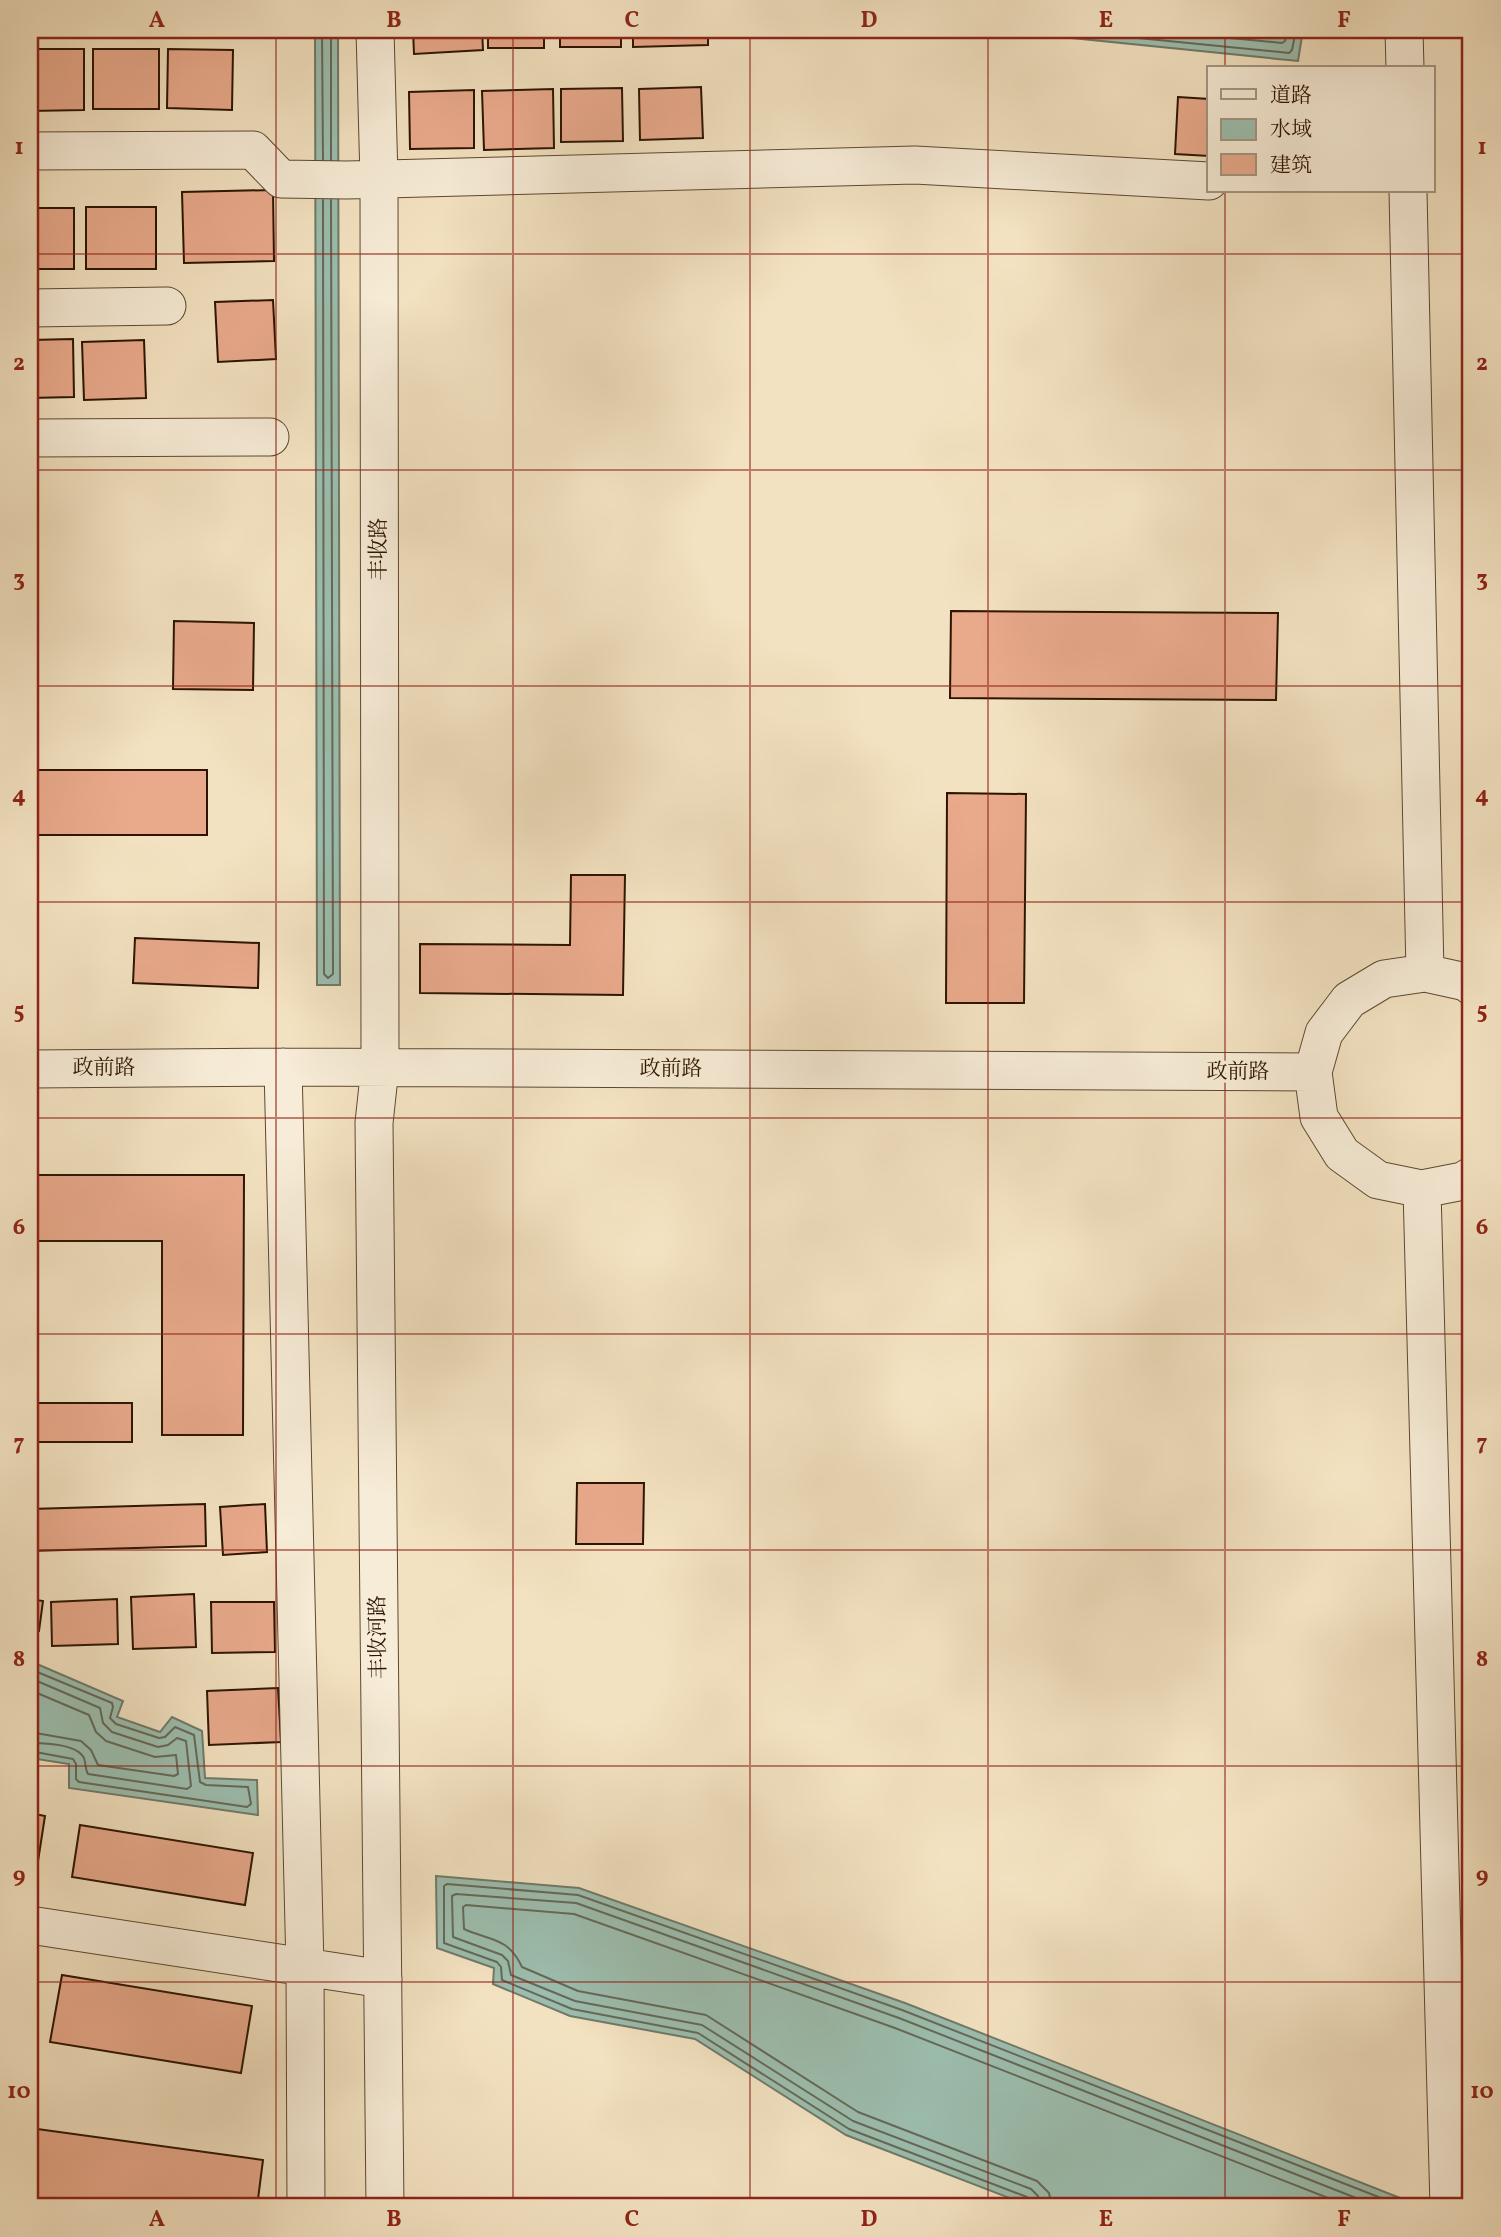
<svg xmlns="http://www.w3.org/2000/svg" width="1501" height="2237" font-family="Vollkorn,'Noto Serif SC',serif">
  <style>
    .water { fill: #9cbeaf; stroke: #6f7a69; stroke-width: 2 }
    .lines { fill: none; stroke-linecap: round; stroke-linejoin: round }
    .shore { stroke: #646958; stroke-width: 2 }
    .building { fill: #e9aa8c; stroke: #2c1400; stroke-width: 2 }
    .minor-casing { stroke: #5e4830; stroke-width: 39 }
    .minor { stroke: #f7ecd7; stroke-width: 37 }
    .grid { fill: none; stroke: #8f2418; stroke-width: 2; stroke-opacity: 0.55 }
    .labels { text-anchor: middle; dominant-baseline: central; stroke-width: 6; stroke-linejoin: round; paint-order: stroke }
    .street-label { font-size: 21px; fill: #2c1400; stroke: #f7ecd7 }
    .neatline { fill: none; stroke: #8f2418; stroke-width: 2.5 }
    .grid-label { font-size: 23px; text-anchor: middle; font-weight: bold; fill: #8f2418 }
  </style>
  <rect width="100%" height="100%" fill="#f3e2c1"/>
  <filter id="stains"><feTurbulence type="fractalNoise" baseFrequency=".00286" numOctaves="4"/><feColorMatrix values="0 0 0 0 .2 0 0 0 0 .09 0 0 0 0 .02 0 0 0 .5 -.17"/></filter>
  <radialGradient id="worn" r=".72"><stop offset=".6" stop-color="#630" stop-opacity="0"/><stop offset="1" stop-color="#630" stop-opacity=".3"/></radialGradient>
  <path class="water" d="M315 30H338L340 985H317Z
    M1034 30H1303L1298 61 1033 34Z
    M30 1661 123 1701 117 1717 160 1732 172 1717 202 1731 205 1778 257 1780 258 1815 69 1788V1764L30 1758Z
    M436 1876 579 1888 905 2003 1423 2207H1033L846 2135 695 2039 570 2016 493 1984 494 1968 437 1948Z"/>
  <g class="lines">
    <path class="shore" d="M322 30 323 160
      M1057 30 1289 53 1292 50 1296 30
      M1145 30 1282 43 1285 41 1287 30
      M331 160V30
      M323 200 324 974 328 978 333 974 331 200
      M30 1669 112 1703 113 1707 110 1718 116 1724 159 1738 165 1737 175 1727 194 1735 200 1782 206 1785 248 1787 251 1804 247 1807 79 1782 76 1779V1764L73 1759 30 1751
      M30 1678 100 1708 103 1723 112 1732 158 1747 168 1745 177 1738 186 1741 191 1786 187 1789 88 1774C85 1769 86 1764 84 1758 77 1744 44 1743 30 1743
      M30 1690 89 1715 96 1732 106 1741 155 1757 176 1755 178 1774 174 1776 98 1765 91 1750 81 1741 30 1732
      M1032 2207 1031 2202 1027 2197 849 2129 698 2033 572 2009 502 1980 501 1967 497 1962 444 1943V1886L447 1884 578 1895 902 2010 1404 2207
      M1041 2207 1038 2196 1031 2189 853 2121 702 2025 575 2001 511 1975 508 1961 502 1955 453 1937 452 1896 456 1894 576 1903 899 2018 1379 2207
      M1052 2207 1049 2193 1037 2181 858 2112 706 2015 578 1991 522 1967C508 1937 491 1941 464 1929L463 1907 466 1905 574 1914 895 2028 1351 2207"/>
  </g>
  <path class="building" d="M413 30H482L483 50 414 54Z
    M488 30H544V48H488Z
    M560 30H621V47H560Z
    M633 30H708V45L633 47Z
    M30 49H84V110L30 111Z
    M93 49H159V109H93Z
    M168 49 233 50 232 110 167 108Z
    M701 87 703 138 640 140 639 89Z
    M622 88 623 141 561 142V89Z
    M553 89 554 148 484 150 482 91Z
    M474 90V148L410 149 409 92Z
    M1178 97 1209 99V156L1175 154Z
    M273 190 274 261 184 263 182 192Z
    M86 207H156V269H86Z
    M30 208H74V269H30Z
    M273 300 276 359 218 362 215 302Z
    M73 339 74 397 30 398V340Z
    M144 340 146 398 84 400 82 342Z
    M951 611 1278 613 1276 700 950 698Z
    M174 621 254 623 253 690 173 689Z
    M30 770H207V835H30Z
    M947 793 1026 794 1024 1003H946Z
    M571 875H625L623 995 420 993V944L570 945Z
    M135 938 259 943 258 988 133 983Z
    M30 1175H244L243 1435H162V1241H30Z
    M30 1403H132V1442H30Z
    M577 1483H644L643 1544H576Z
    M205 1504 206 1546 30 1551V1509Z
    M265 1504 267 1552 223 1555 220 1507Z
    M194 1594 196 1647 133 1649 131 1597Z
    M30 1599 43 1601 39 1631 30 1630Z
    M117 1599 118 1644 52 1646 51 1602Z
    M211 1602H274L275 1652 212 1653Z
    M278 1688 281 1742 209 1745 207 1691Z
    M30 1813 45 1816 36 1874 30 1873Z
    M80 1825 253 1853 245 1905 72 1877Z
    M62 1975 252 2006 241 2073 50 2042Z
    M30 2128 263 2160 257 2207H83L30 2200Z"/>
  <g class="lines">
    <defs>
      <path id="minor" d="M375 30 379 179 380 1067 374 1123 385 2207
        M1404 30 1405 68
        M30 151 253 150 281 179 347 180 915 165 1209 181
        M1408 191 1425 973
        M30 308 167 306
        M30 438 270 437
        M1471 986 1466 982 1425 973 1384 979 1349 1000 1324 1033 1313 1072 1319 1117 1342 1154 1378 1180 1422 1189 1463 1181 1471 1176
        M283 1067 305 1967 306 2207
        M30 1069 283 1067 1313 1072
        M1422 1189 1449 2207
        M30 1925 383 1979"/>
    </defs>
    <use href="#minor" class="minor-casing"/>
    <use href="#minor" class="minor"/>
  </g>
  <path class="grid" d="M276 30V2207M513 30V2207M750 30V2207M988 30V2207M1225 30V68M1225 191V2207M30 254H1471M30 470H1471M30 686H1471M30 902H1471M30 1118H1471M30 1334H1471M30 1550H1471M30 1766H1471M30 1982H1471"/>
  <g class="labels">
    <g class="street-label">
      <text transform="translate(379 549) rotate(-90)">丰收路</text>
      <text x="104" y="1068">政前路</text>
      <text x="671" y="1069">政前路</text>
      <text x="1238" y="1072">政前路</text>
      <text transform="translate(379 1637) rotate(-91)">丰收河路</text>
    </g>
  </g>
  <rect width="1501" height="2237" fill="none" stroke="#f3e2c1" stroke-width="77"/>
  <rect x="1207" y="66" width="228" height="126" fill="#f7ecd7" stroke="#a69681" stroke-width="2"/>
  <rect x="1221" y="89" width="35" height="10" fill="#f7ecd7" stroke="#a69681" stroke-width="2"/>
  <text x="1270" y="102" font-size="21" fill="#2c1400">道路</text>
  <rect x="1221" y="119" width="35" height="21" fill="#9cbeaf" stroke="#a69681" stroke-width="2"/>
  <text x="1270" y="136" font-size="21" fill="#2c1400">水域</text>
  <rect x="1221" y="154" width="35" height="21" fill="#e9aa8c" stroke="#a69681" stroke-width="2"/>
  <text x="1270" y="172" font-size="21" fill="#2c1400">建筑</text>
  <rect x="38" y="38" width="1424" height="2160" class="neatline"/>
  <g class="grid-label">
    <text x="157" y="27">A</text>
    <text x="394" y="27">B</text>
    <text x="632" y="27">C</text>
    <text x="869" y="27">D</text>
    <text x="1106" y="27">E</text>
    <text x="1344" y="27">F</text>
    <text x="19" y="154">1</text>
    <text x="1482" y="154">1</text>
    <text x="19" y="370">2</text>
    <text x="1482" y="370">2</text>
    <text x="19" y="586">3</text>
    <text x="1482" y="586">3</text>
    <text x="19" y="802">4</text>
    <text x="1482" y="802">4</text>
    <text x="19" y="1018">5</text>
    <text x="1482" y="1018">5</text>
    <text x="19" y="1234">6</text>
    <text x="1482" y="1234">6</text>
    <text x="19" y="1450">7</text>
    <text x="1482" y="1450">7</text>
    <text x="19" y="1666">8</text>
    <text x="1482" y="1666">8</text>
    <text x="19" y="1882">9</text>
    <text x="1482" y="1882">9</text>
    <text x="19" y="2098">10</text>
    <text x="1482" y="2098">10</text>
    <text x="157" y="2226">A</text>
    <text x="394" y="2226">B</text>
    <text x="632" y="2226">C</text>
    <text x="869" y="2226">D</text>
    <text x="1106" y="2226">E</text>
    <text x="1344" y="2226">F</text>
  </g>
  <rect width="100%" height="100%" filter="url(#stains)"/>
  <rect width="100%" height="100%" fill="url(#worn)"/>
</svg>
